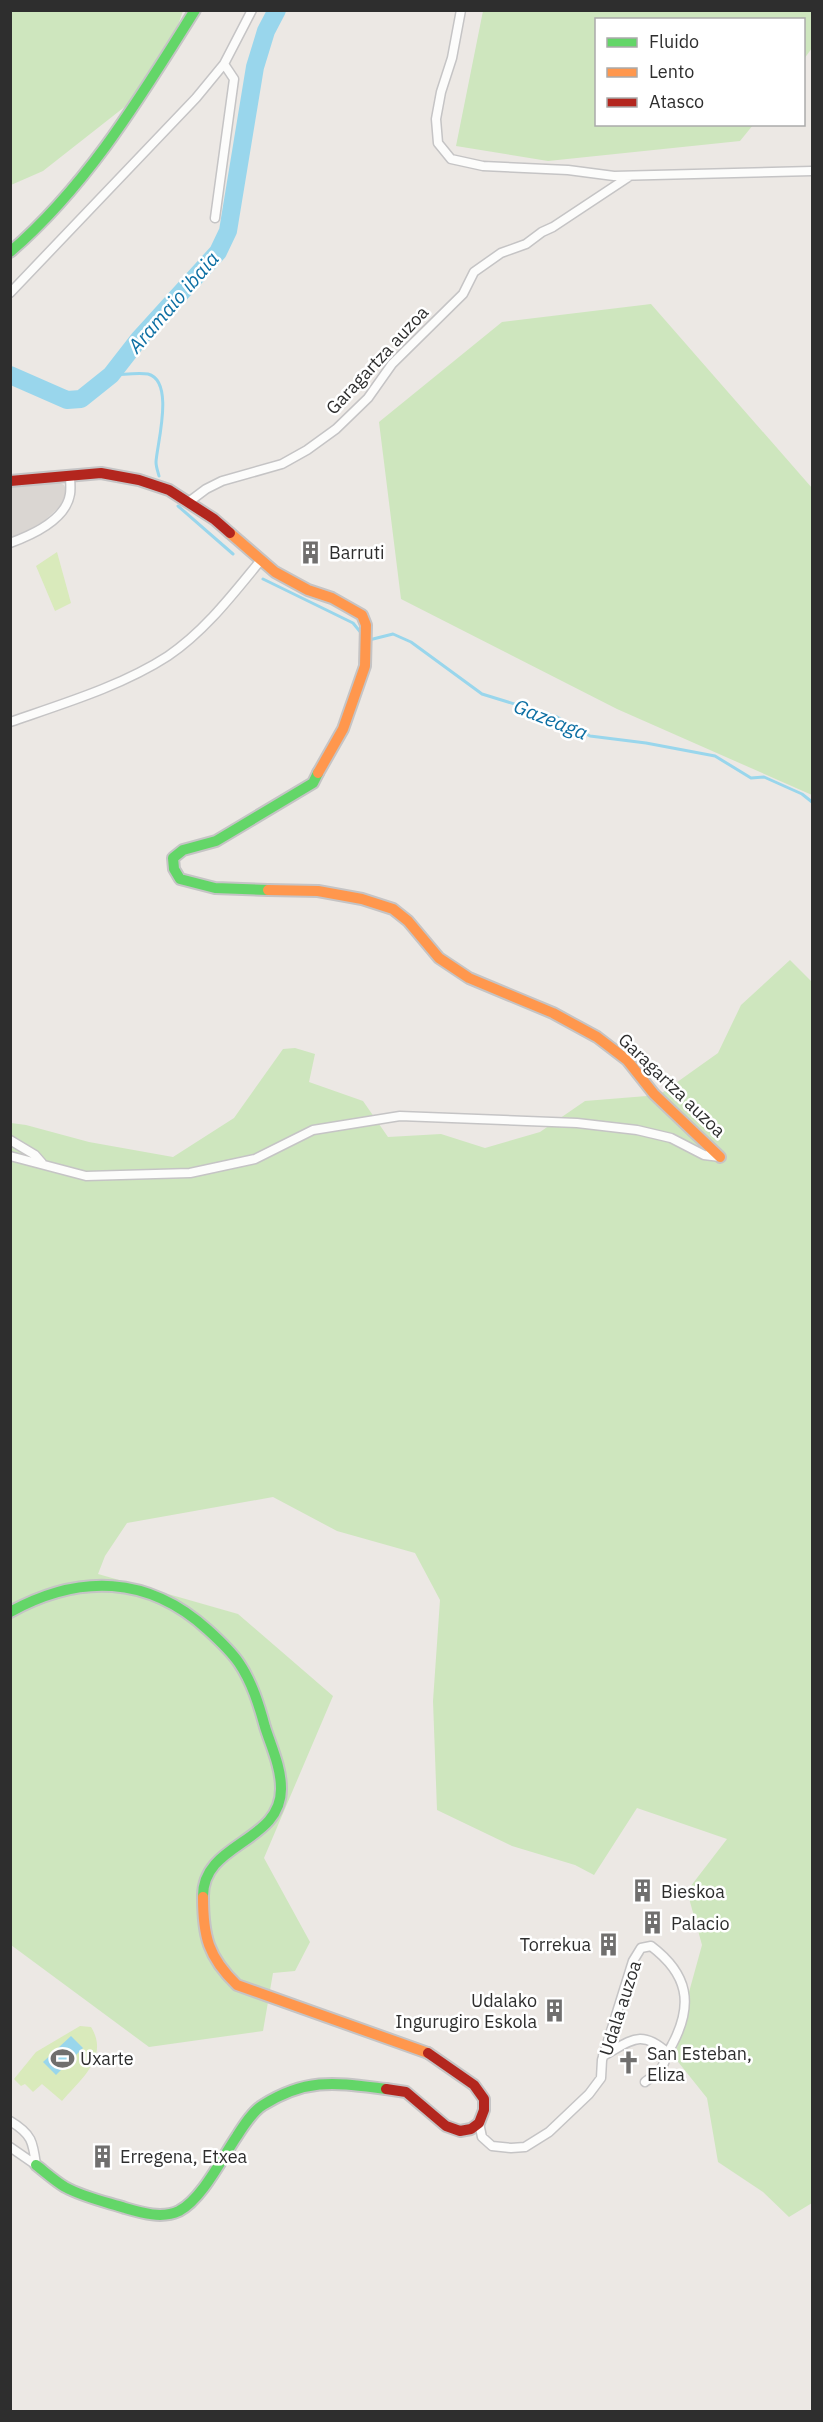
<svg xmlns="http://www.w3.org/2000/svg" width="823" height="2422" font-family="'IBM Plex Sans',sans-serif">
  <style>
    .green { fill: #cee6be }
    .pitch { fill: #d9eabb }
    .plaza { fill: #dad6d2 }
    .water { fill: #99d6ec }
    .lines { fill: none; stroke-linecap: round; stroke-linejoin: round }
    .stream { stroke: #99d6ec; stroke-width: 3 }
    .river { stroke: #99d6ec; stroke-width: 18 }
    .street-casing { stroke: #c5c4c5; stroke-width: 11 }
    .fast-casing { stroke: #c5c4c5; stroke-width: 14 }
    .slow-casing { stroke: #c5c4c5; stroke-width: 14 }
    .jam-casing { stroke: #c5c4c5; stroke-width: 14 }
    .street { stroke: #fcfcfb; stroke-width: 8 }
    .fast { stroke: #63d668; stroke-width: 10 }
    .slow { stroke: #ff974d; stroke-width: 10 }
    .jam { stroke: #b3261e; stroke-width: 10 }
    .labels { text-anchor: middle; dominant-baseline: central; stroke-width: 5; stroke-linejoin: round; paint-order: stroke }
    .street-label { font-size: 18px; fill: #2e2e2e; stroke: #fff }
    .poi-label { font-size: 18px; fill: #2e2e2e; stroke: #fff; text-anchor: start }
    .water-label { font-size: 20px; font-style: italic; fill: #0d6fa3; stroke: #fff }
  </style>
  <rect width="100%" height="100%" fill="#ece8e4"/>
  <path class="green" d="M11 10 183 11 178 25 127 105 43 171 11 185Z
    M483 11H812V48L804 59V20H596V124L753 125 740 141 548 161 456 146Z
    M651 304 812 488V795L617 709 401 599 379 422 502 322Z
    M790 960 812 982V2203L789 2217 763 2192 718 2162 707 2098 675 2058 686 2003 702 1945 687 1891 727 1839 637 1808 594 1875 575 1865 512 1846 437 1810 433 1701 440 1600 415 1553 337 1531 273 1497 127 1523 105 1556 98 1574 238 1614 333 1696 264 1858 310 1942 295 1971 273 1973 263 2031 149 2047 11 1945V1123L26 1125 89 1142 173 1157 234 1118 283 1049 295 1048 315 1054 309 1082 363 1101 388 1137 441 1134 485 1148 540 1132 585 1101 659 1095 718 1053 741 1005Z"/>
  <path class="pitch" d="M57 552 71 603 55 611 36 566Z
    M80 2026 91 2027C110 2057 80 2080 62 2101L42 2084 33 2092 25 2084 21 2086 14 2079 36 2052Z"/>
  <path class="plaza" d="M58 482 64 485 67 492 60 506 44 521 11 540V487Z"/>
  <path class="water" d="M71 2036 83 2048 56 2075 43 2062Z"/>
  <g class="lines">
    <path class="stream" d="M111 375C122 375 137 372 148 374 175 381 157 444 156 462 156 467 158 472 159 476
      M178 506 233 554
      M263 579 353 623 362 634
      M369 640 393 634 411 642 482 694 557 717 590 736 646 743 715 756 751 778 764 777 802 794 812 802"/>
    <path class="river" d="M10 375 67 400 81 399 111 375 139 339 218 252 228 231 255 67 266 31 277 10"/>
    <defs>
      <path id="street" d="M461 10 452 58 441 92 436 119 438 143 451 159 483 166 568 170 614 176 812 171
        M215 218 234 79 224 64
        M10 293 196 98 224 64 252 10
        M190 501 206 489 222 481 282 464 307 450 336 429 368 398 392 364 463 294 474 272 501 253 526 244 542 232 553 227 630 176
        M10 543C32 535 66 520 70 494 71 488 70 481 70 475
        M10 722C62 704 122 686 168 656 205 631 233 594 261 560
        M10 1140 35 1155 42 1163
        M10 1156 86 1176 190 1173 255 1159 313 1130 400 1116 577 1123 637 1130 671 1138 704 1155 720 1157
        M603 2056C631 2041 640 2028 668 2053
        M10 2121C32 2134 33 2142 36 2165
        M479 2123 482 2137 492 2146 511 2148 525 2147 549 2132 589 2094 601 2078 602 2060 633 1961 641 1948 651 1946C688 1974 694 2004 672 2045 667 2053 664 2068 657 2074 653 2077 648 2079 645 2082
        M10 2147 36 2165"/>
      <path id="fast" d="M10 252C88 185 141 96 195 10
        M268 890 215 888 180 879 174 869 173 858 183 850 216 841 313 783 318 773
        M10 1612C79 1574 148 1575 208 1630 219 1640 231 1651 239 1663 252 1682 259 1705 265 1727 271 1746 281 1767 281 1788 282 1843 202 1842 203 1897
        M36 2165C45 2172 55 2181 65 2187 83 2197 106 2202 125 2208 142 2213 162 2219 179 2211 202 2199 222 2158 237 2136 244 2125 253 2111 263 2105 308 2077 337 2083 386 2089"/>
      <path id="slow" d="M230 533 275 572 308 590 332 598 362 615 366 625 365 666 343 729 318 773
        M268 890 318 891 362 899 393 909 408 921 439 958 469 978 553 1013 597 1037 627 1060 654 1094 720 1157
        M203 1897C203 1936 208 1957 237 1985L428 2053"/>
      <path id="jam" d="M10 481 101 473 139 480 169 490 214 519 230 533
        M386 2089 406 2092 446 2126 460 2131 471 2129 479 2123 484 2110V2099L474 2085 428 2053"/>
    </defs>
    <use href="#street" class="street-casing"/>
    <use href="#fast" class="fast-casing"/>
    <use href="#slow" class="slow-casing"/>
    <use href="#jam" class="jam-casing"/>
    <use href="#street" class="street"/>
    <use href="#fast" class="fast"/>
    <use href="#slow" class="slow"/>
    <use href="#jam" class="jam"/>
  </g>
  <defs>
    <symbol id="building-bare" viewBox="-9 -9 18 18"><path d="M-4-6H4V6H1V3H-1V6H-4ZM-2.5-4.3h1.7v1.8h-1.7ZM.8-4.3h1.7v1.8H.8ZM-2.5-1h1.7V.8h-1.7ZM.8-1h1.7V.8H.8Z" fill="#706f6e" stroke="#fff" stroke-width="2.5" paint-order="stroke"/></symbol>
    <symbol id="stadium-bare" viewBox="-9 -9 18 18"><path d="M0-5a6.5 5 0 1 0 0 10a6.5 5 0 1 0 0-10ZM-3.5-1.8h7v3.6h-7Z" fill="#706f6e" stroke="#fff" stroke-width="2.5" paint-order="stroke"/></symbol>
    <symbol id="church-bare" viewBox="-9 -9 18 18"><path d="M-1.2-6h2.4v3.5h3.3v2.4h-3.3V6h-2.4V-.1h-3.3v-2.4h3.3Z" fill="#706f6e" stroke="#fff" stroke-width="2.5" paint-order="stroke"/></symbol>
  </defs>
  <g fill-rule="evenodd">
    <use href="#building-bare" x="294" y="536" width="33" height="33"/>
    <use href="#building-bare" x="626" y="1874" width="33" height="33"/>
    <use href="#building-bare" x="636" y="1906" width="33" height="33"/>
    <use href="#building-bare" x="592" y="1928" width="33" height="33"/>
    <use href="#building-bare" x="538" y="1994" width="33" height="33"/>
    <use href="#stadium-bare" x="46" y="2042" width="33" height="33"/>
    <use href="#church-bare" x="612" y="2046" width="33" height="33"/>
    <use href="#building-bare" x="86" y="2140" width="33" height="33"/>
  </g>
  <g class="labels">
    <g class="street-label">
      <text transform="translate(377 360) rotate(-47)">Garagartza auzoa</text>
      <text transform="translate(672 1085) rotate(44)">Garagartza auzoa</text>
      <text transform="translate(620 2008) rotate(-72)">Udala auzoa</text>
    </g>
    <g class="poi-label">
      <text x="329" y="552">Barruti</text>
      <text x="661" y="1891">Bieskoa</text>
      <text x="671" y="1923">Palacio</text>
      <text x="591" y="1944" text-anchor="end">Torrekua</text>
      <text x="537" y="2000" text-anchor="end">Udalako<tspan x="537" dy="21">Ingurugiro Eskola</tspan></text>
      <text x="647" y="2053">San Esteban,<tspan x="647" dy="21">Eliza</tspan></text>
      <text x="80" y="2058">Uxarte</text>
      <text x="120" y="2156">Erregena, Etxea</text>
    </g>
    <g class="water-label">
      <text transform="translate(173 302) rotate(-49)">Aramaio ibaia</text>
      <text transform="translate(551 719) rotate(22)">Gazeaga</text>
    </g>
  </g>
  <rect width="823" height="2422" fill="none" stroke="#2e2e2e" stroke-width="24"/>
  <rect x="595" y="18" width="210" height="108" fill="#ffffff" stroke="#ababab" stroke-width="1.5"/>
  <rect x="607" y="38" width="30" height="9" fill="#63d668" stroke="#ababab" stroke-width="1.5"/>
  <text x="649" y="48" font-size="18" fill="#2e2e2e">Fluido</text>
  <rect x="607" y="68" width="30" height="9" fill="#ff974d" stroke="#ababab" stroke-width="1.5"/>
  <text x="649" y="78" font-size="18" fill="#2e2e2e">Lento</text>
  <rect x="607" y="98" width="30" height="9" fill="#b3261e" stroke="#ababab" stroke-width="1.5"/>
  <text x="649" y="108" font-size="18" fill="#2e2e2e">Atasco</text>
</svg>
